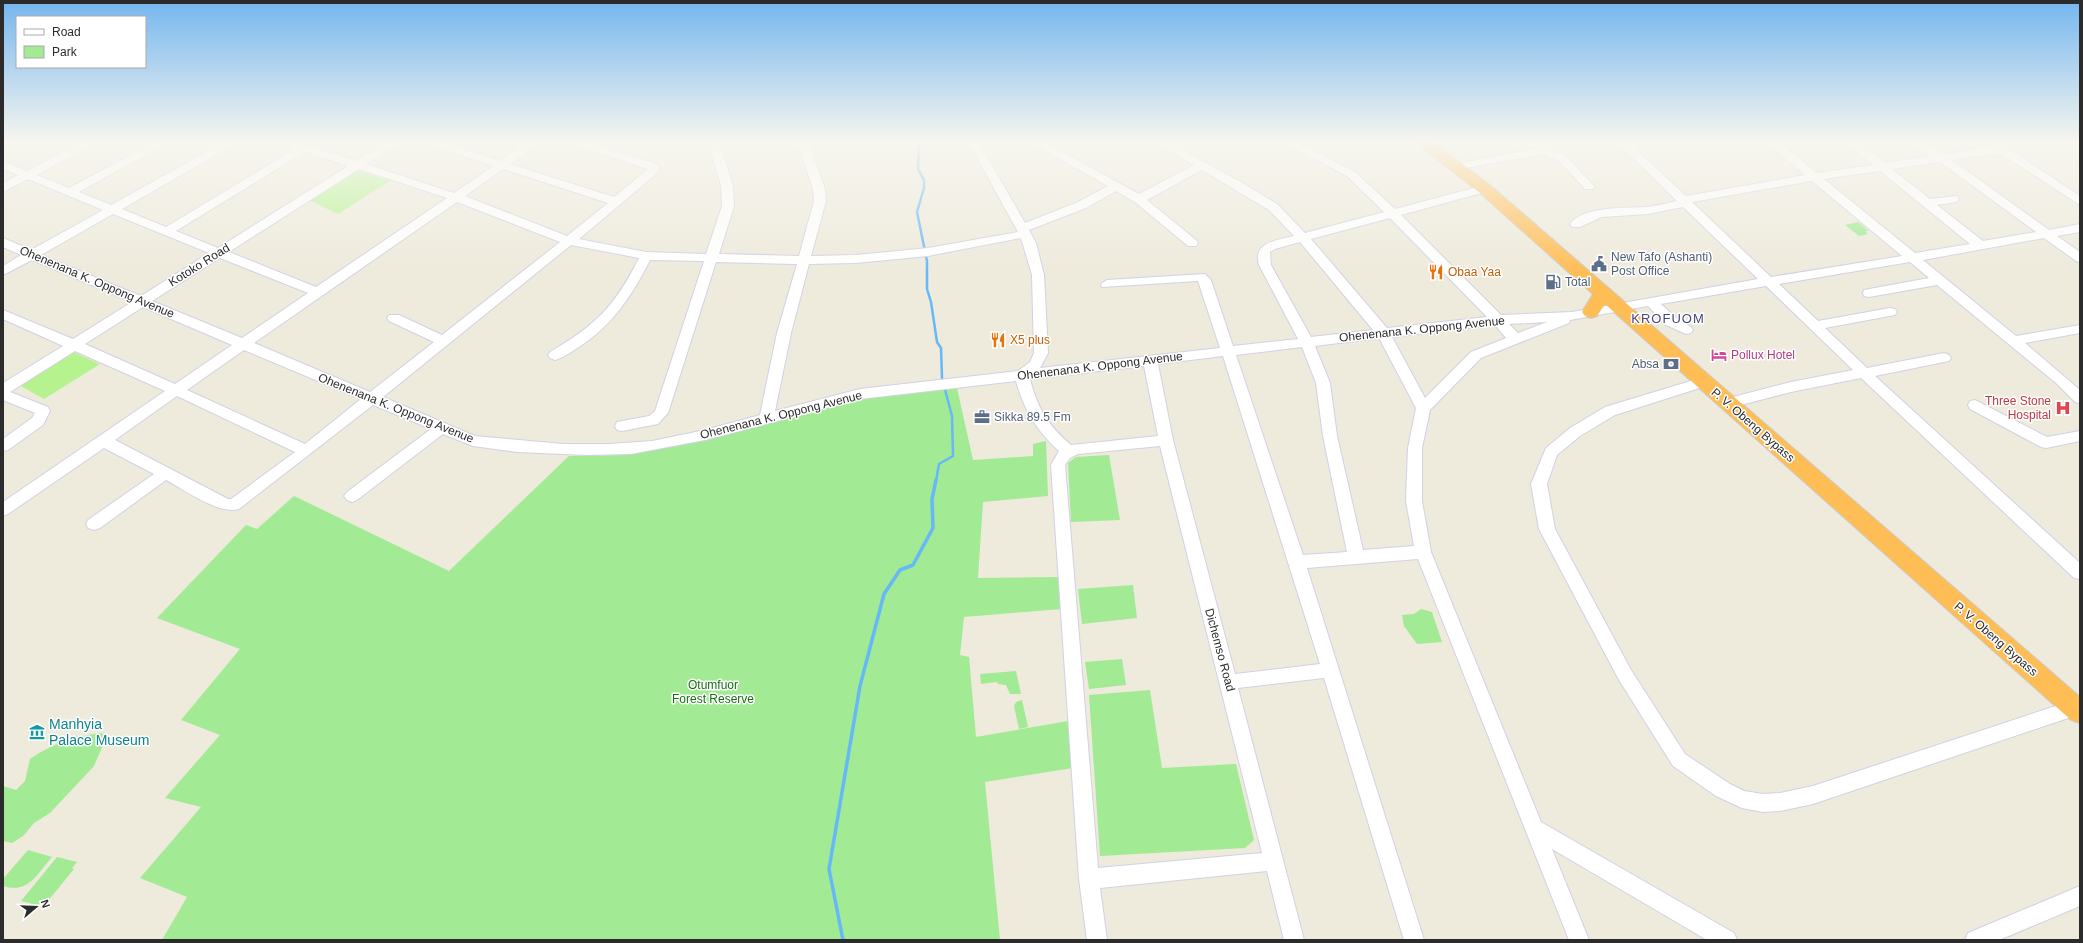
<svg xmlns="http://www.w3.org/2000/svg" width="2083" height="943" font-family="Arial,sans-serif">
  <style>
    .green { fill: #a2ea94 }
    .pitch { fill: #b6f28e }
    .lines { fill: none; stroke-linecap: round; stroke-linejoin: round }
    .stream-far1 { stroke: #66b8f9; stroke-width: 2.5 }
    .stream { stroke: #66b8f9; stroke-width: 3.5 }
    .minor-casing { stroke: #d1d1e5; stroke-width: 2 }
    .highway-casing { stroke: #ccc; stroke-width: 2 }
    .minor { fill: #fff; fill-rule: evenodd }
    .highway { fill: #ffbd56; fill-rule: evenodd }
    .labels { text-anchor: middle; dominant-baseline: central; stroke-width: 3; stroke-linejoin: round; paint-order: stroke }
    .service-label { font-size: 12px; fill: #4e5e75; stroke: #fff; text-anchor: start }
    .street-label { font-size: 12px; fill: #2b2b2b; stroke: #fff }
    .food-label { font-size: 12px; fill: #c56008; stroke: #fff; text-anchor: start }
    .hotel-label { font-size: 12px; fill: #b23c85; stroke: #fff; text-anchor: start }
    .health-label { font-size: 12px; fill: #be3a42; stroke: #fff; text-anchor: end }
    .park-label { font-size: 12px; fill: #166f14; stroke: #fff }
    .neighbourhood-label { font-size: 13px; letter-spacing: 1px; fill: #474780; stroke: #fff }
    .near-culture-label { font-size: 14px; fill: #0d838f; stroke: #fff; text-anchor: start }
  </style>
  <rect width="100%" height="100%" fill="#eeeadc"/>
  <path class="green" d="M1858 222 1869 231H1865L1868 234 1859 236 1845 225Z
    M957 388 973 460 1033 456V444L1046 441 1048 496 983 502 978 578 1059 577 1061 609 964 617 960 655 969 657 976 737 1068 721 1073 768 985 782 1000 940H162L187 897 140 878 201 807 165 798 220 735 181 720 240 649 157 618 246 525 257 529 294 496 449 571 569 456 628 455 673 446 856 398Z
    M1109 455 1120 520 1071 522 1068 463 1076 457Z
    M1133 585 1137 618 1082 624 1078 589Z
    M1421 609 1432 612 1442 642 1417 644 1404 626 1402 615 1414 614Z
    M1122 659 1126 685 1089 689 1085 662Z
    M1016 671 1021 694H1010L1006 685 998 684 997 682 981 684 980 674Z
    M1150 690 1162 768 1236 764 1254 840 1245 848 1100 856 1089 695Z
    M1022 700 1028 727 1019 729 1014 706 1016 702Z
    M99 733 105 734 104 743 94 766 50 813 34 823 23 836 12 843 3 841V786L16 790 25 781 30 759C51 744 74 737 99 733Z
    M28 850 52 857C37 874 29 894 3 886V879Z
    M57 857 77 862 72 868 74 869 47 902 37 905 21 901Z"/>
  <path class="pitch" d="M357 170 390 181 338 214 309 200Z
    M71 351 100 364 44 399 19 385Z"/>
  <g class="lines">
    <path class="stream-far1" d="M919 141 918 169 924 180V188L917 212 927 261V289L931 302 937 342 941 348 942 378 952 416 953 456 939 464 936 481"/>
    <path class="stream" d="M843 940 829 869 860 686 884 594 900 570 913 565 933 528 932 499 936 480"/>
    <defs>
      <path id="minor" d="M3 141H13L11 143 3 145Z
        M85 141H98L37 175 69 188 157 141H170L79 192 111 205 226 141H238L237 143 122 209 166 227 295 149 279 143 278 141H293L356 161 388 141H400L399 143 366 164 454 193 493 166 424 143 423 141H438L500 161 528 141H540L539 143 510 164 614 197 648 169 568 143 566 141H582L654 163 660 168 655 175 579 239 646 252 706 254 722 206 721 186 708 141H719L733 186 734 206 719 254 799 256 814 201 813 189 797 141H808L825 189 826 201 811 256 856 255 928 248 1018 232 968 141H978L1025 223 1078 202 1108 186 1031 143 1030 141H1042L1139 194 1194 165 1152 141H1165L1241 182 1277 204 1305 233 1384 212 1347 176 1281 141H1295L1355 172 1395 209 1485 185 1489 187 1491 189 1489 191 1401 215 1501 315 1572 312 1758 279 1683 207 1648 214 1602 217 1580 227H1572L1570 224C1582 206 1627 208 1646 207 1657 206 1667 203 1677 201L1616 141H1627L1686 196 1805 175 1766 141H1777L1817 173 1873 165 1845 141H1856L1885 163 1931 156 1908 143 1907 141H1919L1944 154 1992 147 1985 141H1997L2080 196V205L2000 153 1952 160 2049 230 2080 224V232L2057 236 2080 252V262L2076 261 2044 238 1923 260 2016 336 2080 325V333L2025 343 2080 390V403L2075 402 2056 383 1937 285 1869 297 1864 296 1863 293 1864 290 1929 278 1910 262 1779 284 1818 321 1890 308 1895 309 1897 312 1895 315 1825 328 1867 368 1944 353 1949 355 1951 358 1949 361 1875 376 2080 563V579L2074 578 1861 378 1791 392 1737 406 1732 405 1730 401 1732 397 1737 396 1791 382 1853 370 1766 286 1661 304 1676 318 1691 327 1693 330 1691 333 1686 334 1666 325 1648 306 1570 320 1569 323 1481 358 1430 410 1422 448V501L1431 552 1541 822 1734 933 1737 940H1707L1552 849 1589 940H1569L1418 559 1307 568 1424 940H1404L1324 678 1238 688 1304 940H1284L1267 871 1100 888 1107 940H1087L1079 879 1051 465 1059 451C1037 431 1024 410 1016 381L860 399 705 440 631 454 586 455 517 452 473 446 443 434 357 500 352 502 347 500 344 496 347 492 431 429 373 405 239 509C219 515 185 490 166 480L100 528 94 530 88 528 86 524 88 520 154 474 104 448 8 514 3 516V502L165 391 75 351 10 392 48 407 50 411 43 425 8 450 3 451V439L32 418 35 413 3 400V383L63 346 3 319V310L73 339 132 302 32 260 3 275V266L21 255 3 247V238L31 250 103 210 28 179 3 192V183L18 175 3 169V162L27 171ZM305 152 348 166 218 248 176 231ZM1940 162 2036 232 1983 241 1937 205 1957 202 1959 199 1957 196 1930 199 1892 169ZM359 169 447 198 316 287 229 252ZM503 169 608 203 567 236 465 196ZM1202 170 1269 210 1294 236C1278 240 1252 242 1259 265L1298 339 1233 346 1211 280 1205 274 1107 280 1101 284 1102 287 1198 281 1220 348 1040 368 1048 353 1044 275 1036 243 1029 230 1086 208 1116 191 1135 202 1188 246H1196L1198 243 1196 240 1147 200ZM1880 171 1970 244 1915 253 1824 179ZM1812 181 1902 256 1771 277 1692 202ZM457 202 560 242 442 335 399 315H389L387 318 389 321 434 342 370 392 254 343ZM113 214 209 253 141 296 41 255ZM1390 218 1487 317 1387 328 1311 239ZM1021 238 1032 275 1034 353 1030 362 1018 371 860 389 775 411 791 333 809 264 856 263 928 256ZM1300 242 1373 330 1311 337 1271 265 1270 252 1275 249ZM571 245 639 258C615 306 596 325 550 352L548 355 550 358 555 360C565 357 574 350 582 345 614 323 633 294 650 260L704 261 655 411 649 416 617 422 615 426 617 430 622 431 658 424 668 413 716 262 797 264 777 333 760 415 705 430 652 441 609 444H563L475 436 383 397ZM220 258 308 293 242 338 152 301ZM143 307 232 345 175 384 85 344ZM1547 322 1518 333 1509 324ZM1495 325 1506 338 1471 352 1425 398 1392 337ZM1379 338 1416 408 1408 448 1406 501 1414 546 1363 550 1337 436 1330 383 1315 346ZM1302 347 1316 383 1323 436 1347 552 1303 555 1236 355ZM244 350 361 399 305 444 187 390ZM1223 356 1320 664 1235 674 1173 440 1158 364ZM1144 366 1158 436 1071 445C1048 425 1038 410 1030 379ZM177 396 295 452 231 499H228L115 440ZM1160 446 1262 853 1098 868 1065 465 1070 458 1078 454Z
        M1534 141H1544L1550 148 1567 157 1593 185 1595 187 1593 189H1585L1559 161 1544 154 1466 168 1460 165 1466 162 1539 148Z
        M1704 377 1709 379 1711 382 1709 385 1615 415 1580 436 1557 455 1547 484 1555 529 1631 670 1685 754 1730 784 1744 791 1763 794 1780 793 1813 786 2074 700 2080 702V714L1813 804 1780 811 1763 812 1742 808 1716 796 1673 766 1619 680 1539 529 1531 484 1546 448 1570 428 1605 407Z
        M1975 400 2047 437 2080 431V441L2046 448 2041 447 1970 409 1968 405 1970 401Z
        M2080 886V906L1999 940H1965L1968 933Z"/>
      <path id="highway" d="M1416 141H1432L1491 186 2080 697V723L2071 720 1605 304 1597 316 1591 318 1585 316 1582 312 1593 294 1479 192 1417 144Z"/>
    </defs>
    <use href="#minor" class="minor-casing"/>
    <use href="#highway" class="highway-casing"/>
    <use href="#minor" class="minor"/>
    <use href="#highway" class="highway"/>
  </g>
  <linearGradient id="sky" x2="0" y2="1"><stop stop-color="#74b6ef"/><stop offset="0.52" stop-color="#f7f6ef"/><stop offset="1" stop-color="#f7f6ef" stop-opacity="0"/></linearGradient>
  <rect width="2083" height="273" fill="url(#sky)"/>
  <defs>
    <symbol id="civic-bare" viewBox="-9 -9 18 18"><path d="M-.6-6.5H3V-4.5H.6V-3L4-1V1h2V6H-6V1h2V-1L-.6-3ZM-1.2 2.5V6h2.4V2.5Z" fill="#5c6f8a" stroke="#fff" stroke-width="2.5" paint-order="stroke"/></symbol>
    <symbol id="restaurant-bare" viewBox="-9 -9 18 18"><path d="M-5-6h1v4h1v-4h1v4h1v-4h1v5L-1.5 .5V6h-2V.5L-5-1ZM5-6V6H3V1.5H1.5Q1.5-4 5-6Z" fill="#e8710a" stroke="#fff" stroke-width="2.5" paint-order="stroke"/></symbol>
    <symbol id="fuel-bare" viewBox="-9 -9 18 18"><path d="M-5.5-6h7V0h2V4h1.3V-2.5L3-4.5l.8-.8L6-3V5H2.5V1h-1V6h-7ZM-4.2-4.7v3.2H.2V-4.7Z" fill="#5c6f8a" stroke="#fff" stroke-width="2.5" paint-order="stroke"/></symbol>
    <symbol id="hotel-bare" viewBox="-9 -9 18 18"><path d="M-6-4.5h1.5V1H6V5H4.5V3h-9V5H-6ZM-4 0a1.8 1.8 0 1 1 3.6 0ZM.5 0V-2.5h3Q6-2.5 6 0Z" fill="#d1479c" stroke="#fff" stroke-width="2.5" paint-order="stroke"/></symbol>
    <symbol id="bank-bare" viewBox="-9 -9 18 18"><path d="M-6-4H6V4H-6ZM0-2.3a2.3 2.3 0 1 0 0 4.6a2.3 2.3 0 1 0 0-4.6Z" fill="#5c6f8a" stroke="#fff" stroke-width="2.5" paint-order="stroke"/></symbol>
    <symbol id="hospital-bare" viewBox="-9 -9 18 18"><path d="M-5-5h3v3.5h4V-5h3V5h-3V1.5h-4V5h-3Z" fill="#e0444e" stroke="#fff" stroke-width="2.5" paint-order="stroke"/></symbol>
    <symbol id="office-bare" viewBox="-9 -9 18 18"><path d="M-6-3h4V-5.5h4V-3h4V5H-6ZM-1-4.5V-3h2v-1.5ZM-6 0V1H6V0Z" fill="#5c6f8a" stroke="#fff" stroke-width="2.5" paint-order="stroke"/></symbol>
    <symbol id="museum-bare" viewBox="-9 -9 18 18"><path d="M0-6L6-3V-2H-6V-3ZM-5-1h2V3h-2ZM-1-1h2V3h-2ZM3-1h2V3H3ZM-6 4H6V6H-6Z" fill="#0f9aa8" stroke="#fff" stroke-width="2.5" paint-order="stroke"/></symbol>
  </defs>
  <g fill-rule="evenodd">
    <use href="#civic-bare" x="1588" y="253" width="22" height="22"/>
    <use href="#restaurant-bare" x="1425" y="261" width="22" height="22"/>
    <use href="#fuel-bare" x="1542" y="271" width="22" height="22"/>
    <use href="#restaurant-bare" x="987" y="329" width="22" height="22"/>
    <use href="#hotel-bare" x="1708" y="344" width="22" height="22"/>
    <use href="#bank-bare" x="1660" y="353" width="22" height="22"/>
    <use href="#hospital-bare" x="2052" y="397" width="22" height="22"/>
    <use href="#office-bare" x="971" y="406" width="22" height="22"/>
    <use href="#museum-bare" x="26" y="721" width="22" height="22"/>
  </g>
  <g class="labels">
    <g class="service-label">
      <text x="1611" y="257">New Tafo (Ashanti)<tspan x="1611" dy="14">Post Office</tspan></text>
      <text x="1565" y="282">Total</text>
      <text x="1659" y="364" text-anchor="end">Absa</text>
      <text x="994" y="417">Sikka 89.5 Fm</text>
    </g>
    <g class="street-label">
      <text transform="translate(199 265) rotate(-32)">Kotoko Road</text>
      <text transform="translate(97 282) rotate(23)">Ohenenana K. Oppong Avenue</text>
      <text transform="translate(1422 329) rotate(-6)">Ohenenana K. Oppong Avenue</text>
      <text transform="translate(1100 366) rotate(-7)">Ohenenana K. Oppong Avenue</text>
      <text transform="translate(396 408) rotate(22)">Ohenenana K. Oppong Avenue</text>
      <text transform="translate(781 415) rotate(-14)">Ohenenana K. Oppong Avenue</text>
      <text transform="translate(1753 425) rotate(41)">P. V. Obeng Bypass</text>
      <text transform="translate(1996 639) rotate(41)">P. V. Obeng Bypass</text>
      <text transform="translate(1220 650) rotate(75)">Dichemso Road</text>
    </g>
    <g class="food-label">
      <text x="1448" y="272">Obaa Yaa</text>
      <text x="1010" y="340">X5 plus</text>
    </g>
    <g class="hotel-label">
      <text x="1731" y="355">Pollux Hotel</text>
    </g>
    <g class="health-label">
      <text x="2051" y="401">Three Stone<tspan x="2051" dy="14">Hospital</tspan></text>
    </g>
    <g class="park-label">
      <text x="713" y="685">Otumfuor<tspan x="713" dy="14">Forest Reserve</tspan></text>
    </g>
    <g class="neighbourhood-label">
      <text x="1668" y="318">KROFUOM</text>
    </g>
    <g class="near-culture-label">
      <text x="49" y="724">Manhyia<tspan x="49" dy="16">Palace Museum</tspan></text>
    </g>
  </g>
  <rect width="2083" height="943" fill="none" stroke="#2b2b2b" stroke-width="8"/>
  <rect x="16" y="16" width="130" height="52" fill="#ffffff" stroke="#aaaaaa"/>
  <rect x="24" y="29" width="20" height="6" fill="#ffffff" stroke="#aaaaaa"/>
  <text x="52" y="36" font-size="12" fill="#2b2b2b">Road</text>
  <rect x="24" y="46" width="20" height="12" fill="#a2ea94" stroke="#aaaaaa"/>
  <text x="52" y="56" font-size="12" fill="#2b2b2b">Park</text>
  <g transform="translate(36 907) rotate(71)" stroke="#ffffff" stroke-width="3" paint-order="stroke">
  <path d="M0-3L7 15L0 10L-7 15Z" fill="#2b2b2b"/>
  <text y="-6" font-size="11" font-weight="bold" text-anchor="middle" fill="#2b2b2b">N</text>
  </g>
</svg>
